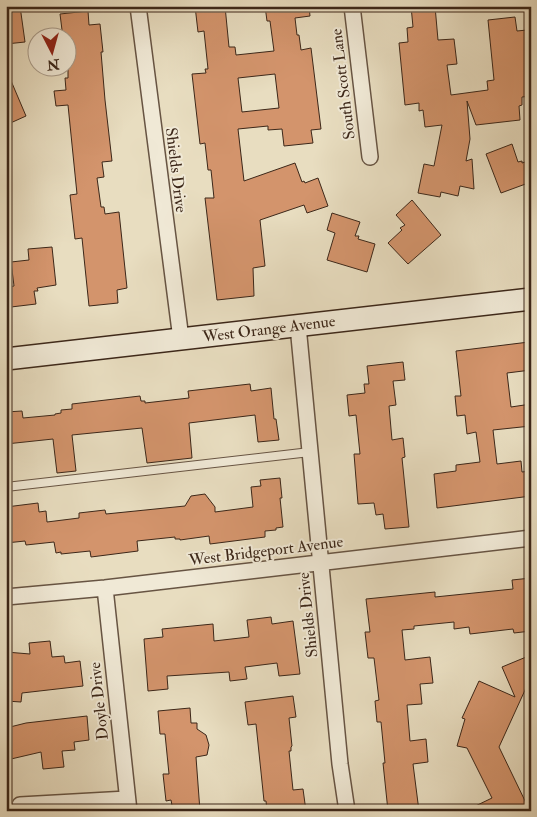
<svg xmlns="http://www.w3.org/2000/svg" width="537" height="817" font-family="'IM FELL Double Pica',serif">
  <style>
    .building { fill: #d3946c; stroke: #3c2719; fill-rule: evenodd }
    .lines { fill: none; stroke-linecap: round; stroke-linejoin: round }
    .lane-casing { stroke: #675443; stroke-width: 10 }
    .street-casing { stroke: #675443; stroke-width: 18 }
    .secondary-casing { stroke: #3c2719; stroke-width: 24 }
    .lane { stroke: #f0e9d6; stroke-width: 8 }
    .street { stroke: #f0e9d6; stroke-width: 15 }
    .secondary { stroke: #f0e9d6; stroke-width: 21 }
    .labels { text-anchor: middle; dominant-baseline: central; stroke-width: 4; stroke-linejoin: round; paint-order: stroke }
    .street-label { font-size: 16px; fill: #3c2719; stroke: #f0e9d6 }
  </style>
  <rect width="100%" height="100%" fill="#e8ddc0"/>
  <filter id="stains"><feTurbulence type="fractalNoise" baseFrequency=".004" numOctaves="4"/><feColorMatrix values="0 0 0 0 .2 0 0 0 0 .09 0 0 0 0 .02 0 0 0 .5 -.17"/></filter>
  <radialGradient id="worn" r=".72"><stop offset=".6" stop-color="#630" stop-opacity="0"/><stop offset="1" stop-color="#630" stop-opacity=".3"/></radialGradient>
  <path class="building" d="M6 6H20L25 42 6 44Z
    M195 6H225L229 47H235L236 55 274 51 270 21H267L265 6H309L310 16 295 18 297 35H299L301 50 311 48 321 129 311 130 313 143 284 146 282 129 268 130V126L238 129 244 181 295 163 302 182 304 181 305 183 318 178 328 206 307 213 304 205 260 220 265 266 253 268 254 296 217 300 205 198H214L211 170H208L205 143 200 144 192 74 206 73 205 69H208L204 31 198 32ZM275 74 279 108 242 112 238 78Z
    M411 6H435L438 40 454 39 457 64 447 65 451 95 488 90 487 81 494 80 488 20 515 17 517 31 527 30 531 65V96L522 97V105L519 106 520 120 476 125 467 101 470 139 466 161 472 159 474 189 460 186 458 196 441 192 440 197 418 193 424 164 434 166 442 125 425 127 423 110 419 111V103L405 105 399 43 408 42 407 28 413 27Z
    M88 11 89 25 100 24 103 52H101L105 100 112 161 102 162 104 177 97 178 101 207H104L105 214 119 212 127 288 117 290 118 303 89 306 82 238 75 239 70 195 77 194 68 105 56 106 54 91 66 90 65 78H68V38H63L60 14Z
    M6 69 26 116 6 125Z
    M512 144 518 162 522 161V163L531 160V182L501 193 486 154Z
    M412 200 441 235 408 264 388 243 402 230 400 228 405 225 396 215Z
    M332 213 360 222 355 236H359L358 239 375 244 367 272 327 260 335 233 327 230Z
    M52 247 56 285 37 288 38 291H34L36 304 11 307 9 287 14 286 11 262 29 260 28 249Z
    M529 342 531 370 507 373 511 407 531 404V426L493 430 497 464 521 461 522 472 530 471 531 496 437 508 434 474 456 471V465L480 462 476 432 467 434 465 415 457 416 455 396H461L456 351Z
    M403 362 405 380 393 381 396 405 389 406 392 440 403 438 405 457 402 458 409 527 385 529 383 514 376 515 374 503 358 504 354 454H360L356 415 349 416 347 395 365 393 364 384H369L367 366Z
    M250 384 251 391 271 388 274 419H276L279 440 258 442 255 415 189 423 192 458 147 463 142 428 72 435 76 471 57 473 53 439 6 444V412L22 411 23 418 55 415V414L61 413V410L72 409V404L140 396 141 401H145V403L189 398 188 391Z
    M280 478 282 498H280L283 527 276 528V530L265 531V537L210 544 209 536 180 540V539H175V537L137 541 138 551 91 557 90 551 61 554V552L56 553 54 542 26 545 25 541 6 543V507L38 503 39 512 46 511 47 522 79 518V513L105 510 106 514 185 506 191 496 205 494 215 507V512L253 507 251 487 261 486 260 480Z
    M531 578V631L514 633 513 629 470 634 469 627 454 629V622L414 626V629L402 630 405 660 430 657 433 683 420 684 422 704 407 705 410 741 426 739 428 762 413 764 419 811H388L383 763H385L381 722H377L375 701 379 700 374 658H368L365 632H370L366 599 435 592V597L513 589 512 580Z
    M271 617 272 624 293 621 300 674 279 676 277 663 245 667 247 679 230 681 229 672 167 676 168 689 148 691 144 639 163 637 162 629 213 624 214 641 249 637 247 620Z
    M50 641 52 657 64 656 65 663 80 661 83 686 22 693 21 702 6 701V652L30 654 29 643Z
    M531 655V677L499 747 527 805 515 811H465L492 798 467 748 457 746 465 719 462 718 479 681 515 697 502 667Z
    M293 696 296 717 289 718 292 746 291 747V751H289L293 790 303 789 306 811H267L266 801H264L256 724 248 725 245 702Z
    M190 708 191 723H197V729L206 735 209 745 207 755 196 757 200 811H173L171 800 166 801 163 774H169L165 734H160L158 711Z
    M87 716 89 740 74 742 75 750 62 751 64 767 43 769 41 752 11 759 10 755 6 756V728L26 723Z"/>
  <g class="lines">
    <defs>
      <path id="lane" d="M6 487 310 452"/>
      <path id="street" d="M138 6 181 339
        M352 6 370 157
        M298 326 340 764 347 811
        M105 588 129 811
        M6 597 105 588 531 538
        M20 805 127 799"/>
      <path id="secondary" d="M6 359 531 299"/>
    </defs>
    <use href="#lane" class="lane-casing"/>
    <use href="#street" class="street-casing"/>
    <use href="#secondary" class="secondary-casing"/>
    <use href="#lane" class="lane"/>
    <use href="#street" class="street"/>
    <use href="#secondary" class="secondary"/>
  </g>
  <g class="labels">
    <g class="street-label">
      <text transform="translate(343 84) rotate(-97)">South Scott Lane</text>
      <text transform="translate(176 170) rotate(83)">Shields Drive</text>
      <text transform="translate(269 329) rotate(-7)">West Orange Avenue</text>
      <text transform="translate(266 551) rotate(-7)">West Bridgeport Avenue</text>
      <text transform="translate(308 615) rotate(-96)">Shields Drive</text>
      <text transform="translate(99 701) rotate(-96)">Doyle Drive</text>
    </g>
  </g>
  <rect width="537" height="817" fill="none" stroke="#e8ddc0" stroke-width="25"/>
  <rect x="8" y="8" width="522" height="802" fill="none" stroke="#3c2719" stroke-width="2.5"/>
  <rect x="12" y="12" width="512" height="792" fill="none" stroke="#3c2719"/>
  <g transform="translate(52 52) rotate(174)"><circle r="24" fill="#f0e9d6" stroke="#a89b8a"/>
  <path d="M0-4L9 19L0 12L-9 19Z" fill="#8f2418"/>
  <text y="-8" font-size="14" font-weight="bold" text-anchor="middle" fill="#3c2719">N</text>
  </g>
  <rect width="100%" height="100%" filter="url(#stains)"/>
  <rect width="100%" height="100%" fill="url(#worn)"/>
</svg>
